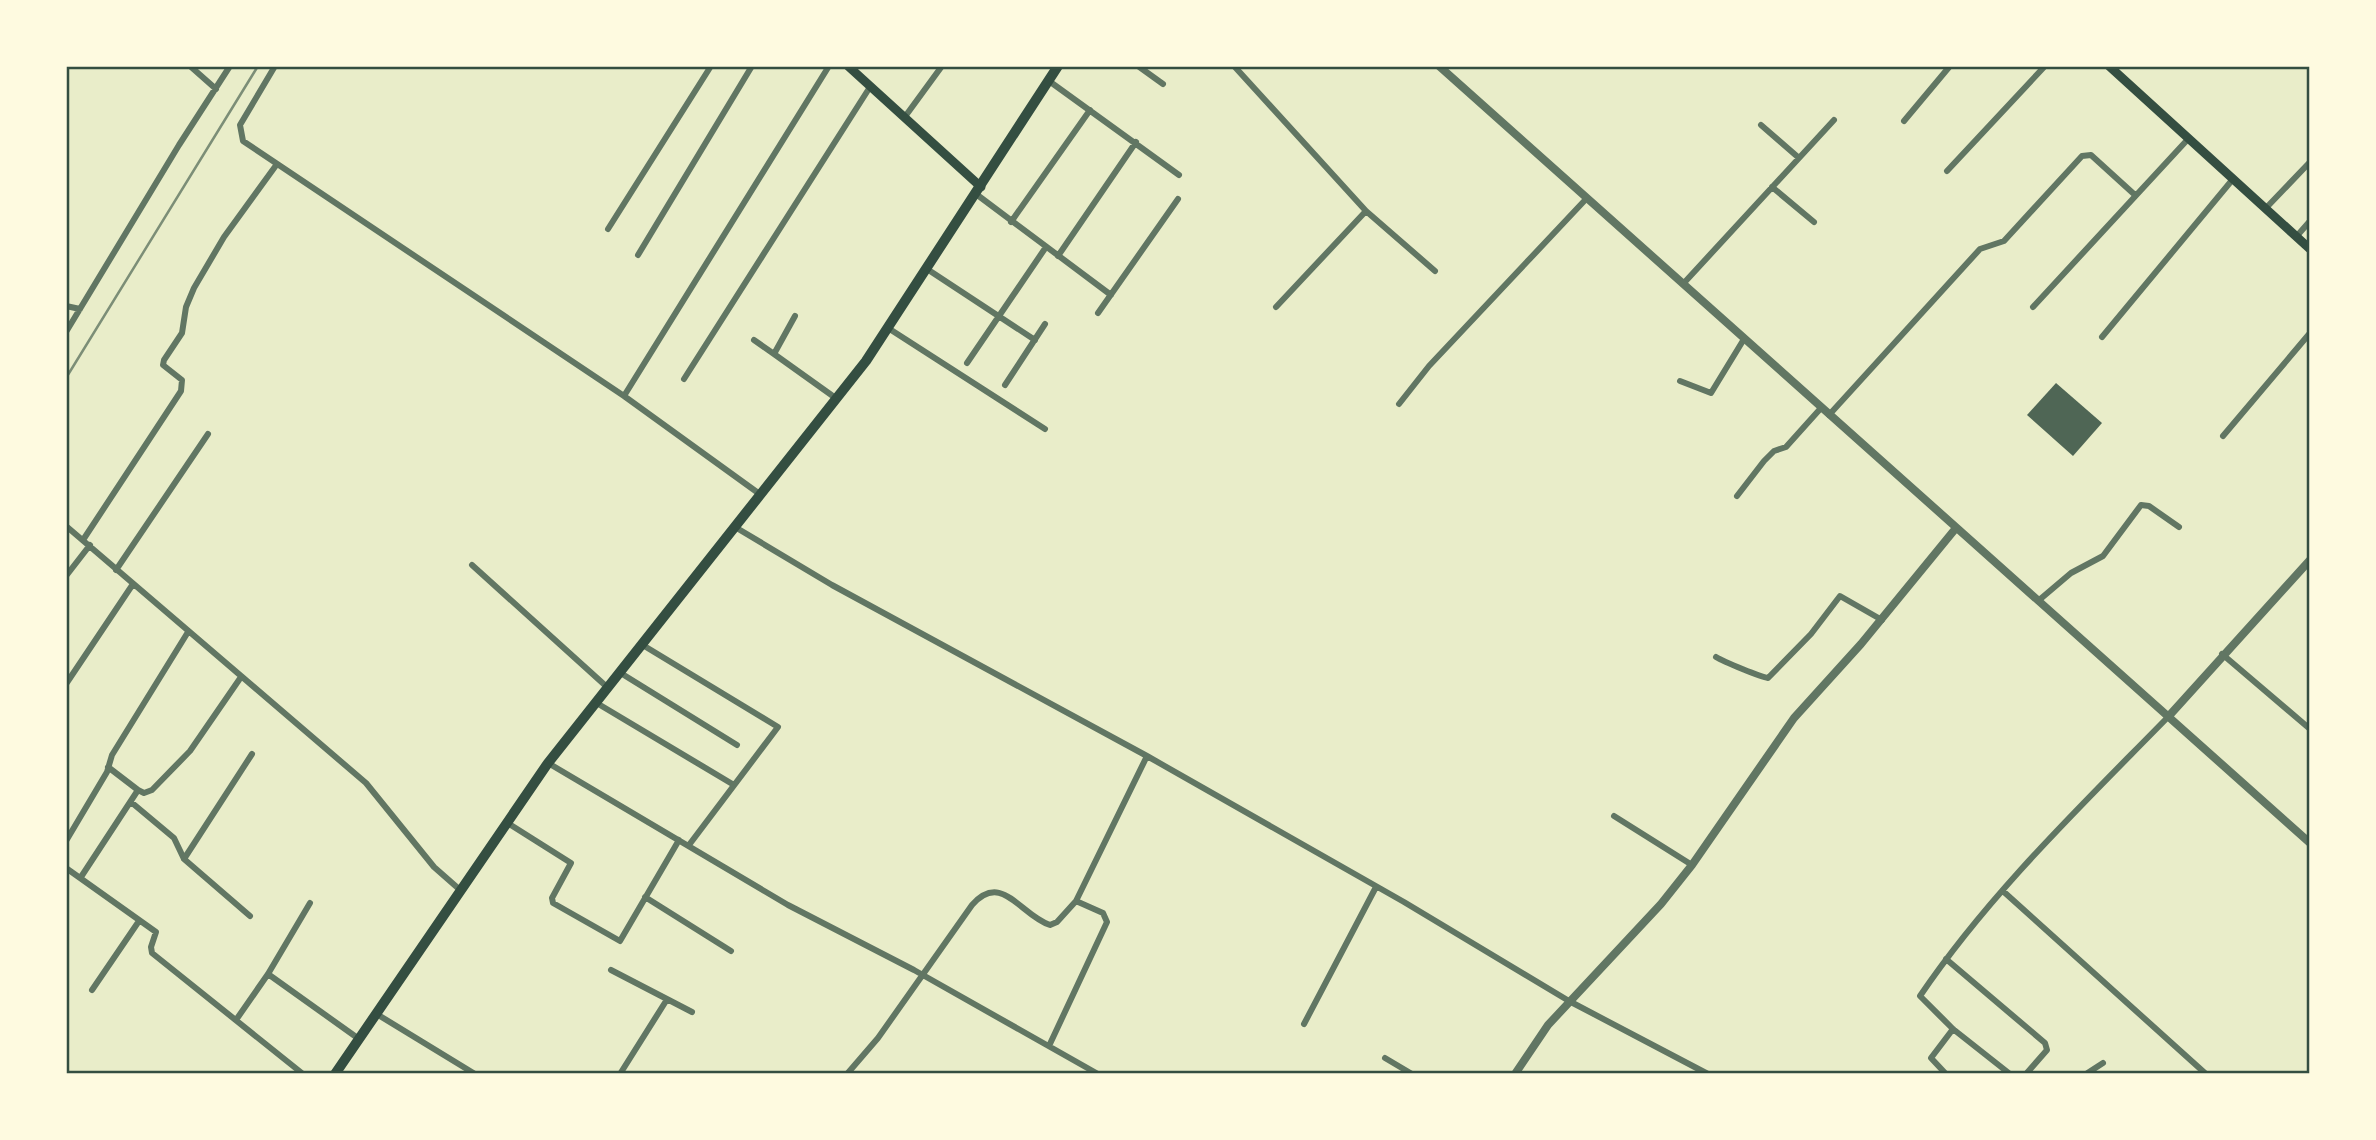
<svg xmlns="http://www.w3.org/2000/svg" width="2376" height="1140" font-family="Commissioner,sans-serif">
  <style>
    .building { fill: #4f6655 }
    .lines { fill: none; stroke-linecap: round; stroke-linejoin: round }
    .minor { stroke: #617663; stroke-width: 6 }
    .tertiary { stroke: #617663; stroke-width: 8 }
    .secondary { stroke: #344e41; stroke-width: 9 }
    .trunk { stroke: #344e41; stroke-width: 10 }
    .rail { stroke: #7c8e77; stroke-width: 2.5 }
    .neatline { fill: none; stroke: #344e41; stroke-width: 2.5 }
  </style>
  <rect width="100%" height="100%" fill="#e9edc9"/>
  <path class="building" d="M2056 383 2102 423 2073 456 2027 415Z"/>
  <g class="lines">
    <path class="minor" d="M190 66 216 89
      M275 66 240 125 243 141 624 396 761 495
      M1138 66 1163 84
      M1234 66 1366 211 1435 271
      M1049 81 1179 175
      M904 118 942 66
      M1904 121 1950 66
      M1761 125 1799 158
      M1947 171 2045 66
      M1772 187 1814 222
      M976 194 1111 295
      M2266 208 2310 162
      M1011 222 1090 110
      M608 229 711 66
      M2296 237 2310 221
      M638 255 752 66
      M1058 256 1136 142
      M927 269 1035 340
      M1683 284 1834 120
      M66 306 80 309
      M1276 307 1366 211
      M2033 307 2189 138
      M1098 313 1178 199
      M795 316 774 354 837 399
      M888 328 1045 429
      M66 332 179 145 230 66
      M2102 337 2233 179
      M754 340 774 354
      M967 363 1046 247
      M684 379 870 87
      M1680 381 1711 393 1744 339
      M1005 385 1045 324
      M624 396 829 66
      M1399 404 1429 366 1587 198
      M1829 415 1980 249 2004 241 2082 156 2091 155 2135 195
      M2223 436 2310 333
      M1737 496 1764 461 1774 451 1786 447 1821 408
      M66 526 366 783 434 867 459 889
      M735 527 832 585 1147 756 1404 902 1569 1001 1708 1074
      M83 540 181 391 182 380 163 365 164 360 182 333 186 307 194 288 224 237 277 164
      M472 565 607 687
      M116 570 208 434
      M66 576 90 545
      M2038 601 2071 573 2103 556 2141 505 2149 506 2179 527
      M641 644 778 727 689 845
      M2222 654 2310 729
      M1716 657C1724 662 1761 677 1768 678L1811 634 1840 596 1882 620
      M619 672 737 745
      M66 684 133 584
      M595 702 734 785
      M548 763 788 905 914 970 1098 1074
      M108 767 138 790 144 793 152 790 190 751 241 677
      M131 802 174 838 184 859 250 916
      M1614 816 1692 865
      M506 822 571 863 552 898 553 903 620 941 679 840
      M66 841 107 772 112 755 188 632
      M184 859 252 754
      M66 868 156 932 151 947 152 953 303 1074
      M81 877 138 790
      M2004 892 2206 1074
      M645 897 731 951
      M1946 959 2045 1043 2047 1050 2026 1074
      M611 970 692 1012
      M268 974 359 1039
      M92 990 139 921
      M375 1013 475 1074
      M236 1020 268 974 310 903
      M1304 1024 1376 887
      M1049 1046 1107 922 1103 913 1076 901 1147 756
      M1385 1058 1412 1074
      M620 1074 666 1001
      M847 1074 878 1038 972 905C1002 871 1020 915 1050 925L1057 922 1076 901
      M1946 1074 1931 1058 1953 1029
      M2010 1074 1953 1029 1920 996C1989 894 2082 805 2168 717
      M2086 1074 2103 1063"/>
    <path class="tertiary" d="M1439 66 2310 843
      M2168 717 2310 560
      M1515 1074 1548 1025 1661 904 1692 865 1794 718 1861 644 1956 528"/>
    <path class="secondary" d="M848 66 981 187
      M2109 66 2310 249"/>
    <path class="trunk" d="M335 1074 548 763 866 361 1058 66"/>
    <path class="rail" d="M66 378 258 66"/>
  </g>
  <rect width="2376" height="1140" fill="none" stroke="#fefae0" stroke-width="136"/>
  <rect x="68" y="68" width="2240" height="1004" class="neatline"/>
</svg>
